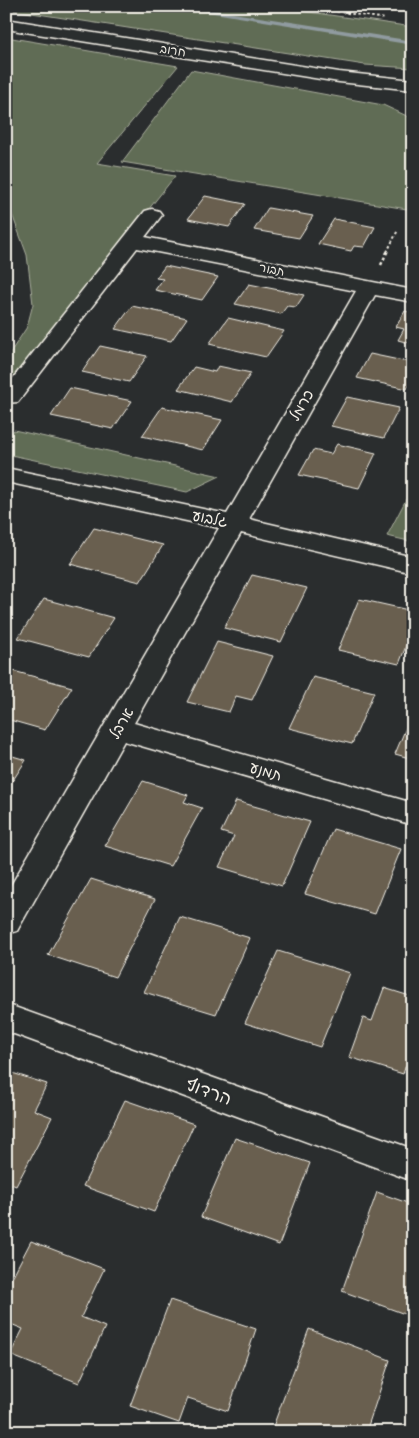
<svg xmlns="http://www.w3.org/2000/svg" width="419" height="1438" font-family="Delius,'Playpen Sans Hebrew',sans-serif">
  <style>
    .green { fill: #606c54; stroke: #aaae9e }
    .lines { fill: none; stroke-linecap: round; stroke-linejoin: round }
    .stream { fill: #909ba0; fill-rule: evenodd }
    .building { fill: #695f50; stroke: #f4f1e8 }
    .minor-casing { stroke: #f4f1e8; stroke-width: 3 }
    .tertiary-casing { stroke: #f4f1e8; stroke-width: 3 }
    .path-far1 { stroke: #f4f1e8; stroke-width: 2; stroke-dasharray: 2.5 2.5; stroke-linecap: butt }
    .path { stroke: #f4f1e8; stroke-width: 2.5; stroke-dasharray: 3 3; stroke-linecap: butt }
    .minor { fill: #2a2d2e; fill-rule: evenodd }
    .tertiary { fill: #2a2d2e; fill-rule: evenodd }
    .labels { text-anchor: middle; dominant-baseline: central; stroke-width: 5; stroke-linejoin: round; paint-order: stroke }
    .far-street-label { font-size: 12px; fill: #f4f1e8; stroke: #2a2d2e }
    .street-label { font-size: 15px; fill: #f4f1e8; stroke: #2a2d2e }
    .near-street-label { font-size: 18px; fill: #f4f1e8; stroke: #2a2d2e }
  </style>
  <rect width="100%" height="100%" fill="#2a2d2e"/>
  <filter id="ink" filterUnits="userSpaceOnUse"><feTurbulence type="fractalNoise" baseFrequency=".02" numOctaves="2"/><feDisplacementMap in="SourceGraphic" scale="10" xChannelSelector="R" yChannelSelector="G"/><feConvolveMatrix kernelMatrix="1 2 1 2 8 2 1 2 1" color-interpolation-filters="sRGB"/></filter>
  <g filter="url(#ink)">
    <path class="green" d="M6 6H267L413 27V68L365 65 6 9Z
      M6 37 178 66 97 163 175 176 6 389V359L27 327 33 304 27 255 6 198Z
      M191 70 383 105 409 117 413 121V210L122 162Z
      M14 430 220 476 187 492 6 454V440Z
      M413 486V542L387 536Z"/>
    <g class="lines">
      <path class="stream" d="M170 6H188L413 41V45Z"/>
    </g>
    <path class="building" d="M205 196 245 204 229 227 188 219Z
      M268 208 313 216 299 238 254 230Z
      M334 219 375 227 364 247 354 246 351 251 318 244Z
      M165 266 218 277 202 300 155 290 163 279 156 278Z
      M249 284 304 295 296 307 287 306 281 314 235 304Z
      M132 306 187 318 171 341 115 329Z
      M405 311 413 313V344L398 340 404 329 396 327Z
      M228 318 284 331 266 357 209 344Z
      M100 346 147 356 129 382 82 372Z
      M370 354 413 363V378L407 389 357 378Z
      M218 366 251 373 232 402 178 389 194 367 215 372Z
      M70 388 132 401 113 429 51 416Z
      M347 397 399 408 384 438 331 426Z
      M162 407 222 420 203 450 142 436Z
      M337 444 376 453 359 488 299 475 313 450 331 454Z
      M94 528 163 545 140 582 70 564Z
      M252 575 307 588 281 642 224 628Z
      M44 599 114 618 89 657 18 638Z
      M359 599 413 611V628L399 664 338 650Z
      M217 642 273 656 252 700 236 696 229 712 187 702Z
      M6 669 72 687 45 730 6 719Z
      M313 677 374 692 352 744 289 728Z
      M413 711V759L395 754Z
      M6 754 26 760 6 791Z
      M143 781 188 795 184 802 202 808 170 866 105 846Z
      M236 801 310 822 282 886 219 867 234 836 221 832Z
      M333 829 401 849 375 914 305 894Z
      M91 879 155 899 115 977 48 955Z
      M180 917 250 938 216 1014 144 992Z
      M278 951 350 973 320 1047 245 1023Z
      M384 988 413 997V1067L406 1065 403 1074 349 1057 363 1018 372 1021Z
      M6 1071 47 1084 34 1110 52 1117 16 1186 6 1182Z
      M125 1100 194 1124 154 1212 83 1186Z
      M235 1138 310 1163 279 1245 201 1217Z
      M377 1192 413 1205V1317L342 1291Z
      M31 1241 104 1269 81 1317 105 1327 79 1383 10 1355 23 1329 6 1322V1289Z
      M170 1300 256 1329 228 1411 188 1398 179 1423 130 1406Z
      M309 1329 390 1360 366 1432H271Z"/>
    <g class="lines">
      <defs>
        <path id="minor" d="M152 209 159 211 162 215 145 237 413 290V302L375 295 249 519 413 557V573L241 533 134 723 413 803V825L124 741 17 931 6 934V894L219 528 6 482V468L227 514 356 291 137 248 18 402 6 403V387L145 211Z
          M6 1004 413 1149V1181L6 1031Z"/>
        <path id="tertiary" d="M6 19 339 72 413 80V90L339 82 6 29Z"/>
      </defs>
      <use href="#minor" class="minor-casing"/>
      <use href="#tertiary" class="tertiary-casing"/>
      <path class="path-far1" d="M302 6 386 19
        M387 252 398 230"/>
      <path class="path" d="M381 265 388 250"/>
      <use href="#minor" class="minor"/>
      <use href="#tertiary" class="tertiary"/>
    </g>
  </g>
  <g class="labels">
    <g class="far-street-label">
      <text transform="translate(173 50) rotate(9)">חרוב</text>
      <text transform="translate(272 269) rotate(11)">תבור</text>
    </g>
    <g class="street-label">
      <text transform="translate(301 405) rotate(-60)">כרמל</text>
      <text transform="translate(210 518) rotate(11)">גלבוע</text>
      <text transform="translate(121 723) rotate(-60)">ארבל</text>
      <text transform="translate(266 771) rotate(16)">תמנע</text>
    </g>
    <g class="near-street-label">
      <text transform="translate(209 1091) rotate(20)">הרדוף</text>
    </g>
  </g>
  <rect width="419" height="1438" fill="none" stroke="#2a2d2e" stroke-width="25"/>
  <rect x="12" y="12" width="394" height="1413" fill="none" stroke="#f4f1e8" stroke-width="2" filter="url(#ink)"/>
</svg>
